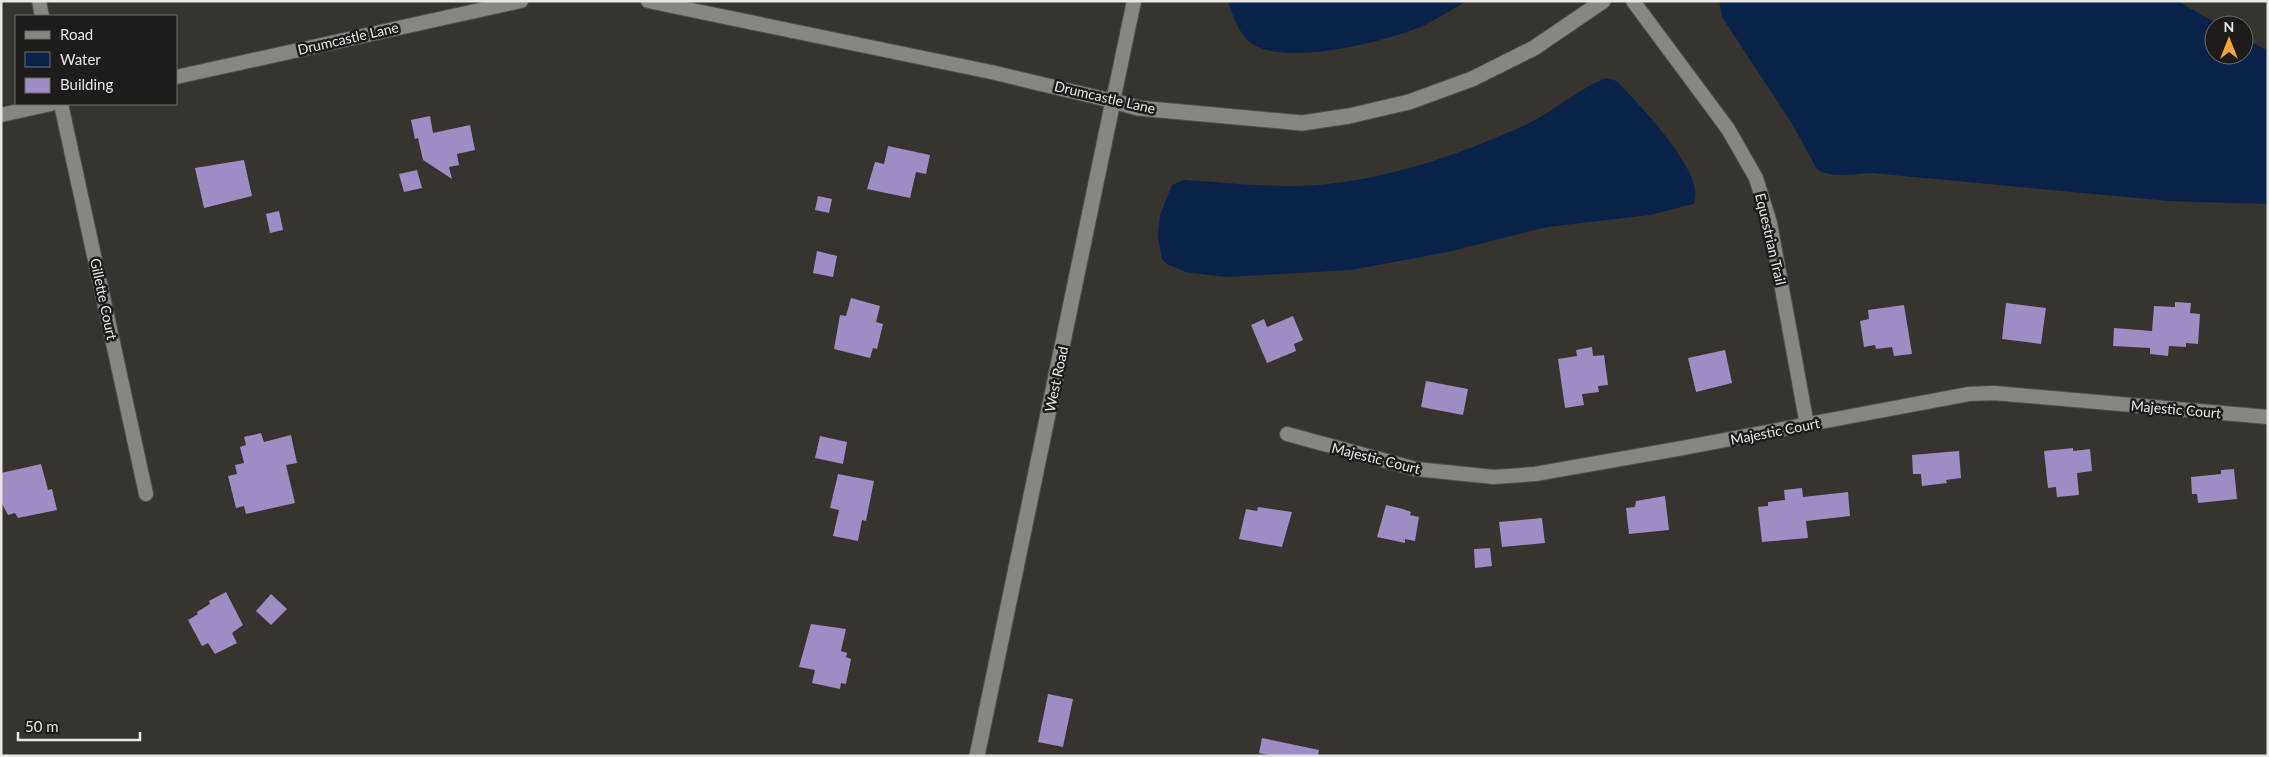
<svg xmlns="http://www.w3.org/2000/svg" width="2269" height="757" font-family="Lato,sans-serif">
  <style>
    .water { fill: #08224a }
    .building { fill: #9d8dc4 }
    .lines { fill: none; stroke-linecap: round; stroke-linejoin: round }
    .street-casing { stroke: #53504c; stroke-width: 16 }
    .secondary-casing { stroke: #53504c; stroke-width: 17 }
    .street { stroke: #898580; stroke-width: 14 }
    .secondary { stroke: #898580; stroke-width: 15 }
    .labels { text-anchor: middle; dominant-baseline: central; stroke-width: 5; stroke-linejoin: round; paint-order: stroke }
    .street-label { font-size: 14px; fill: #e9e7e4; stroke: #1d1c1a }
  </style>
  <rect width="100%" height="100%" fill="#37342f"/>
  <path class="water" d="M1228 1H1467C1449 11 1431 23 1413 30 1376 43 1292 64 1256 46 1240 38 1233 17 1228 1Z
    M1719 1H2177L2220 25H2214V55H2244V38L2268 51V204L2169 201 1871 173C1853 174 1832 179 1817 169L1791 122 1722 17Z
    M1606 78 1617 81C1636 102 1710 176 1693 204L1650 215 1547 227 1448 252 1351 270 1226 277 1186 272 1167 264 1162 259 1158 237 1160 215 1172 185 1184 180C1228 183 1273 188 1317 185 1388 179 1456 156 1521 127 1551 114 1576 90 1606 78Z"/>
  <path class="building" d="M430 116 433 133 470 125 475 150 457 154 459 165 449 167 452 179 423 160 418 138 415 139 411 120Z
    M888 146 930 155 926 174 916 172 910 198 867 189 875 162 884 164Z
    M244 160 252 196 204 208 195 168Z
    M417 170 422 188 404 192 399 174Z
    M818 196 832 199 829 213 815 210Z
    M279 211 283 230 270 233 266 214Z
    M817 251 837 256 833 277 813 273Z
    M851 298 880 306 876 322 883 324 877 349 873 348 870 358 834 349 840 315 846 316Z
    M2175 302 2191 303 2190 313 2200 314 2198 344 2186 343V347L2169 346 2168 356 2150 354V348L2113 346 2114 328 2152 331 2154 306 2175 307Z
    M2006 303 2046 308 2041 344 2002 339Z
    M1904 305 1912 354 1894 356 1892 347 1876 349 1875 345 1864 347 1860 321 1869 319 1868 310Z
    M1293 316 1303 340 1294 344 1296 351 1267 363 1251 325 1264 319 1267 327Z
    M1592 347 1593 356 1604 355 1608 385 1598 386 1599 392 1582 394 1584 405 1565 408 1558 359 1577 356 1576 350Z
    M1725 350 1732 383 1696 392 1688 358Z
    M1426 381 1468 389 1463 415 1421 407Z
    M261 433 264 442 291 435 297 463 286 465 295 503 246 514 244 506 236 508 228 476 237 474 235 465 244 463 240 447 246 445 244 437Z
    M820 436 847 442 843 464 815 458Z
    M2073 448V451L2090 449 2092 471 2077 473 2079 495 2057 497 2056 487 2048 488 2044 451Z
    M1959 451 1961 478 1946 480 1947 483 1922 486 1921 474H1913L1912 455Z
    M41 464 48 490 52 489 57 510 18 518 15 513 8 515 1 502V473Z
    M2234 469 2237 499 2198 503 2197 494H2192L2191 477 2221 474V470Z
    M838 474 874 481 866 521 862 520 858 541 833 536 839 510 830 508Z
    M1802 488 1803 497 1848 492 1850 516 1806 521 1808 538 1762 542 1758 507 1768 506V502L1785 500 1784 490Z
    M1665 496 1669 530 1629 534 1626 508 1635 507 1636 501Z
    M1386 505 1403 509 1411 512 1410 515 1419 517 1415 541 1405 539V543L1377 537Z
    M1258 507 1292 512 1282 547 1239 539 1246 509 1257 511Z
    M1542 518 1545 543 1502 547 1499 522Z
    M1490 548 1492 566 1475 568 1474 549Z
    M226 592 243 625 232 633 237 643 215 654 208 643 202 646 188 620 198 614 197 612 210 604 209 601Z
    M271 594 287 609 271 625 256 611Z
    M811 624 846 629 841 651 847 653 846 657 851 659 846 684 841 683 840 689 812 683 815 670 799 667Z
    M1048 694 1073 699 1063 747 1038 742Z
    M1262 738 1319 750 1318 756H1274L1259 753Z"/>
  <g class="lines">
    <defs>
      <path id="street" d="M39 1 42 16
        M648 1 991 72 1113 101 1134 1
        M1633 1 1728 129 1756 178 1770 223 1807 425
        M176 77 521 1
        M61 104 146 494
        M1 115 51 104
        M1287 434 1416 469 1494 477 1535 474 1677 449 1969 394 1994 393 2268 417"/>
      <path id="secondary" d="M977 756 1113 101 1138 108 1302 123 1349 116 1409 102 1472 79 1534 48 1603 1"/>
    </defs>
    <use href="#street" class="street-casing"/>
    <use href="#secondary" class="secondary-casing"/>
    <use href="#street" class="street"/>
    <use href="#secondary" class="secondary"/>
  </g>
  <g class="labels">
    <g class="street-label">
      <text transform="translate(348 38) rotate(-13)">Drumcastle Lane</text>
      <text transform="translate(1105 97) rotate(13)">Drumcastle Lane</text>
      <text transform="translate(1771 239) rotate(77)">Equestrian Trail</text>
      <text transform="translate(104 299) rotate(78)">Gillette Court</text>
      <text transform="translate(1056 379) rotate(-78)">West Road</text>
      <text transform="translate(2176 409) rotate(5)">Majestic Court</text>
      <text transform="translate(1775 431) rotate(-11)">Majestic Court</text>
      <text transform="translate(1376 458) rotate(14)">Majestic Court</text>
    </g>
  </g>
  <rect width="2269" height="757" fill="none" stroke="#e9e7e4" stroke-width="5"/>
  <rect x="15" y="15" width="162" height="90" fill="#1d1c1a" stroke="#6f6d6b"/>
  <rect x="25" y="31" width="25" height="8" fill="#898580" stroke="#6f6d6b"/>
  <text x="60" y="40" font-size="15" fill="#e9e7e4">Road</text>
  <rect x="25" y="52" width="25" height="15" fill="#08224a" stroke="#6f6d6b"/>
  <text x="60" y="65" font-size="15" fill="#e9e7e4">Water</text>
  <rect x="25" y="78" width="25" height="15" fill="#9d8dc4" stroke="#6f6d6b"/>
  <text x="60" y="90" font-size="15" fill="#e9e7e4">Building</text>
  <g transform="translate(2229 40)"><circle r="24" fill="#1d1c1a" stroke="#6f6d6b"/>
  <path d="M0-4L9 19L0 12L-9 19Z" fill="#efa73d"/>
  <text y="-8" font-size="14" font-weight="bold" text-anchor="middle" fill="#e9e7e4">N</text>
  </g>
  <path d="M18 732v8h122v-8" fill="none" stroke="#e9e7e4" stroke-width="2.5"/>
  <text x="25" y="732" font-size="15" fill="#e9e7e4" stroke="#1d1c1a" stroke-width="4" paint-order="stroke">50 m</text>
</svg>
